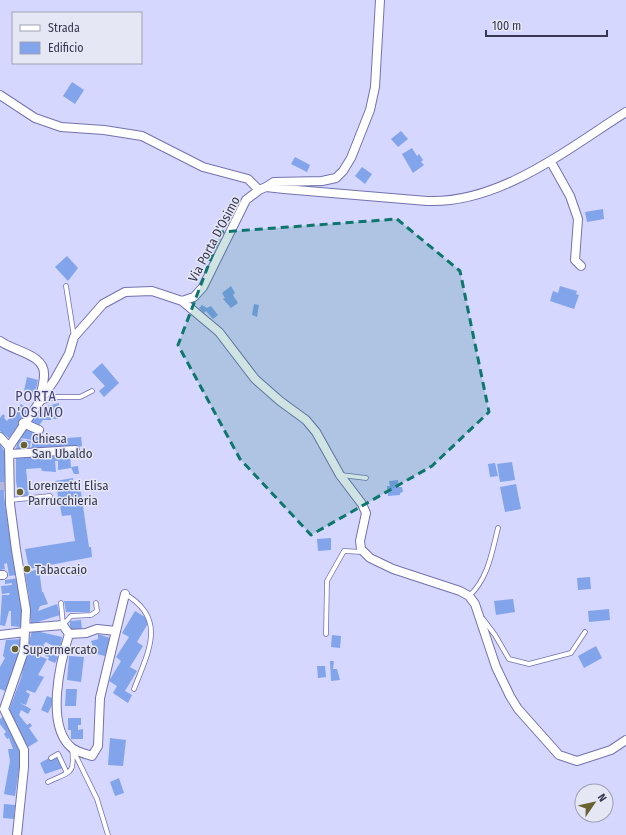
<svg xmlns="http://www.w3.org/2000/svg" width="626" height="835" font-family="'Fira Sans Condensed',sans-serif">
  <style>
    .building { fill: #81a4eb }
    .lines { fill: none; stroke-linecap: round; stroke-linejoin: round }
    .minor-tunnel { stroke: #b6b7dd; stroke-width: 8; stroke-dasharray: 8 4; stroke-linecap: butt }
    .service-casing { stroke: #7372ae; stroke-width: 5.5 }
    .minor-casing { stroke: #7372ae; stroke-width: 10 }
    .service { stroke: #fff; stroke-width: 4 }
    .minor { stroke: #fff; stroke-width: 8 }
    .marked { fill: #0f766e; fill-opacity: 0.2; stroke: #0f766e; stroke-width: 3; stroke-dasharray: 8 5; stroke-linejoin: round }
    .poi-dot { fill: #67622f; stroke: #e6e7f4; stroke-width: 1.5 }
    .labels { text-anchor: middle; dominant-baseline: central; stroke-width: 3; stroke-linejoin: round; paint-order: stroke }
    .street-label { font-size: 13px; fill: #383853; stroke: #e6e7f4 }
    .poi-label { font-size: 13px; fill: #383853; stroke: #e6e7f4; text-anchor: start }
    .neighbourhood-label { font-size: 14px; letter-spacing: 1px; fill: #423f76; stroke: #e6e7f4 }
  </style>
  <rect width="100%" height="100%" fill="#d6d7ff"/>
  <path class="building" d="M72 82 84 90 75 104 63 96Z
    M401 131 408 139 398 147 391 139Z
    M412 148 417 156 419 154 423 160 421 162 424 165 413 173 402 154Z
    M295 157 310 165 307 172 291 164Z
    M362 167 372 174 365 184 355 176Z
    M603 209 604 219 587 222 585 212Z
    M67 256 78 268 68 281 55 267Z
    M231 286 235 293 233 295 238 303 231 308 223 299 225 298 222 293Z
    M560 286 577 291 576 294 579 295 574 309 550 301 553 291 558 293Z
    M254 304 259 305 257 317 252 315Z
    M202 305 207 308 211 306 218 315 213 319 206 311 204 313 199 308Z
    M102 363 119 383 104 397 99 391 105 386 92 372Z
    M27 377 38 380 36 389 39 390 37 398 29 395V393L24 391Z
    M59 403 58 419H53L54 411H52L51 420H43L38 427 27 423 37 410 45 412 47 406Z
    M21 404 29 410 9 438 0 431V418L3 414 5 416 4 418 7 421Z
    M26 426 34 429 32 435 35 436V433H40V438L51 439 81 437 82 446 70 449H31L33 440 20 438Z
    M18 439 31 441 29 451 16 449Z
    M0 444 6 454 4 496 9 532 17 575 9 576 7 563 4 564 5 569 0 570Z
    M70 454 71 468 58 470V461H55L56 472 42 471 41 468 26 469 29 496 19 497 16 482V458Z
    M512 462 515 480 500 482 497 464Z
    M495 463 498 476 490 477 488 464Z
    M78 466 79 474H74L71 467Z
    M73 478 74 487 80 486 89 547H91L92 557 29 569 25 549 75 541 71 515 62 516 55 481Z
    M398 480 399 487H402L403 492 400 493V495L388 496 387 486H390L389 481Z
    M516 484 521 509 505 512 500 487Z
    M331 538V550L318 551 317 539Z
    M39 569 42 592H43L48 604 40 606 38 611 57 604 60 615 31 624 29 596 25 573Z
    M86 569 87 574 76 576 75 571Z
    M590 577 591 589 578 590 577 578Z
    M19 578 22 602 21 627 11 626V611H9L5 626 0 625 2 595H9L10 593 2 594 1 586 12 585V583L5 584V580Z
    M513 599 515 612 496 615 494 601Z
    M64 601H90V612H66Z
    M609 609 610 620 589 622 588 611Z
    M135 611 150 620 137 642 143 646 130 667 137 671 125 691 132 695 128 703 113 693 117 686 109 681 121 661 116 657 129 637 122 633Z
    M81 620 82 630 70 631V621Z
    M32 630 62 637 60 650 46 642 43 645 46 647 43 652 40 650 39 656 47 659 38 675 44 677 35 693 27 690 26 692 30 694 26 705 20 703 31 709 28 714 21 710 19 715 27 725 30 723 32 726 29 728 38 741 28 747 8 713 21 678Z
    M98 634 110 638 105 656 97 654 98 648 94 649 91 641 98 639Z
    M332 635 341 636 340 648 331 647Z
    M21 639 19 654 8 692 0 689V667L5 658 3 656 6 640Z
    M596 646 602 658 584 668 578 656Z
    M47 651 58 657 55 663 48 660 49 657 45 656Z
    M69 656 84 657 81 682 67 680Z
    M330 661H334L333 669H337L340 680 331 681Z
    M317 666H325L326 677 318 678Z
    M66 689H77L76 706H65Z
    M47 696 55 699 48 713 41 710Z
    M4 716 16 738 21 756 15 796 4 794 10 761 8 749H13L9 738 7 739 4 734 6 732 0 724V719Z
    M68 718H81V725H78V730L83 729V739H71V730H68Z
    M110 738 126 740 123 766 108 765Z
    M58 757 63 768 45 774 40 763 49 758 50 761Z
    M119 778 124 793 115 796 110 782Z
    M4 804 15 805 14 819 3 818Z"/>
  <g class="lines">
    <path class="minor-tunnel" d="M0 486H5"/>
    <defs>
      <path id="service" d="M66 286 74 337
        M42 402 54 397H80L92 391
        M341 475 366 478
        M10 500 50 496
        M125 594C168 619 148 652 134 689
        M469 596C488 579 492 552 498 528
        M61 603 63 625 71 616 91 615 97 611 96 603
        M483 619 495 635 509 659 529 664 571 653 585 632
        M326 634 327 581 344 551 362 552
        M51 758 58 754 67 773
        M48 782C71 771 75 775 72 748L97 799 108 835"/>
      <path id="minor" d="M0 95 35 118 61 127 104 130 142 136 203 167 248 179 259 190
        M551 162 570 196 578 219 575 260 581 266
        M266 187 274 182 322 181 336 178 343 171 351 158 370 110 375 87 380 0
        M182 301 219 332 255 379 280 401 306 420 316 432 340 475 362 504 366 513 360 541 361 549 370 558 393 569 460 591 469 596 475 604 496 667 510 696 518 709 559 755 577 761 611 750 626 740
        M0 341C15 352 45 354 44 375 44 383 41 391 40 400
        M23 423 39 430
        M0 437 9 447
        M9 447 55 379 69 354 74 337 103 304 125 292 152 291 182 301 194 297 203 287 246 200 259 190 266 187 284 189 427 201C500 204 567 149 626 112
        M9 447 10 504 16 550 26 610 24 651 4 709 24 750V767L17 835
        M10 454 75 450
        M0 575H3
        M26 628 63 625 69 634
        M97 629 116 631 100 698 98 746 92 756C86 754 77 752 72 748 45 726 60 663 69 634L86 633Z
        M116 631 125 594
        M0 635 25 632"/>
    </defs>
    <use href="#service" class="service-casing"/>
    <use href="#minor" class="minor-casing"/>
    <use href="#service" class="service"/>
    <use href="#minor" class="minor"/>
  </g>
  <path class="marked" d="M397 219 460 271 489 412 432 466 311 535 240 459 178 345 221 232Z"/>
  <g class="poi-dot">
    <circle cx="24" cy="445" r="4"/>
    <circle cx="20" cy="492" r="4"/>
    <circle cx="27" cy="569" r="4"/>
    <circle cx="15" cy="649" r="4"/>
  </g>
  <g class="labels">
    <g class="street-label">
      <text transform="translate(214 239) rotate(-62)">Via Porta D'Osimo</text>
    </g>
    <g class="poi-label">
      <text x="32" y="438">Chiesa<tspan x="32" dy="15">San Ubaldo</tspan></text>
      <text x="28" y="485">Lorenzetti Elisa<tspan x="28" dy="15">Parrucchieria</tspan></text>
      <text x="35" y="569">Tabaccaio</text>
      <text x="23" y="649">Supermercato</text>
    </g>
    <g class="neighbourhood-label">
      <text x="36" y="396">PORTA<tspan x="36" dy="16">D'OSIMO</tspan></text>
    </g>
  </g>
  <rect x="12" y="12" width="130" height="52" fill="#e6e7f4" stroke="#a0a1b4"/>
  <rect x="20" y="25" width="20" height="6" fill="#ffffff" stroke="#a0a1b4"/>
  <text x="48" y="32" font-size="12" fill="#383853">Strada</text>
  <rect x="20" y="42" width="20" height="12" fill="#81a4eb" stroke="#a0a1b4"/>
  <text x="48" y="52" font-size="12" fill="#383853">Edificio</text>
  <g transform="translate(594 803) rotate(56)"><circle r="19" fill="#e6e7f4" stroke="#a0a1b4"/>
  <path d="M0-3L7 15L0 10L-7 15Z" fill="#67622f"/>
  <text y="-6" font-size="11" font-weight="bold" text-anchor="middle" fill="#383853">N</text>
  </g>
  <path d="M486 30v6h121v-6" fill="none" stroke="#383853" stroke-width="2"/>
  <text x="492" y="30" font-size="12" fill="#383853" stroke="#e6e7f4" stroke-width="3" paint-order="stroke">100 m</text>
</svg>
